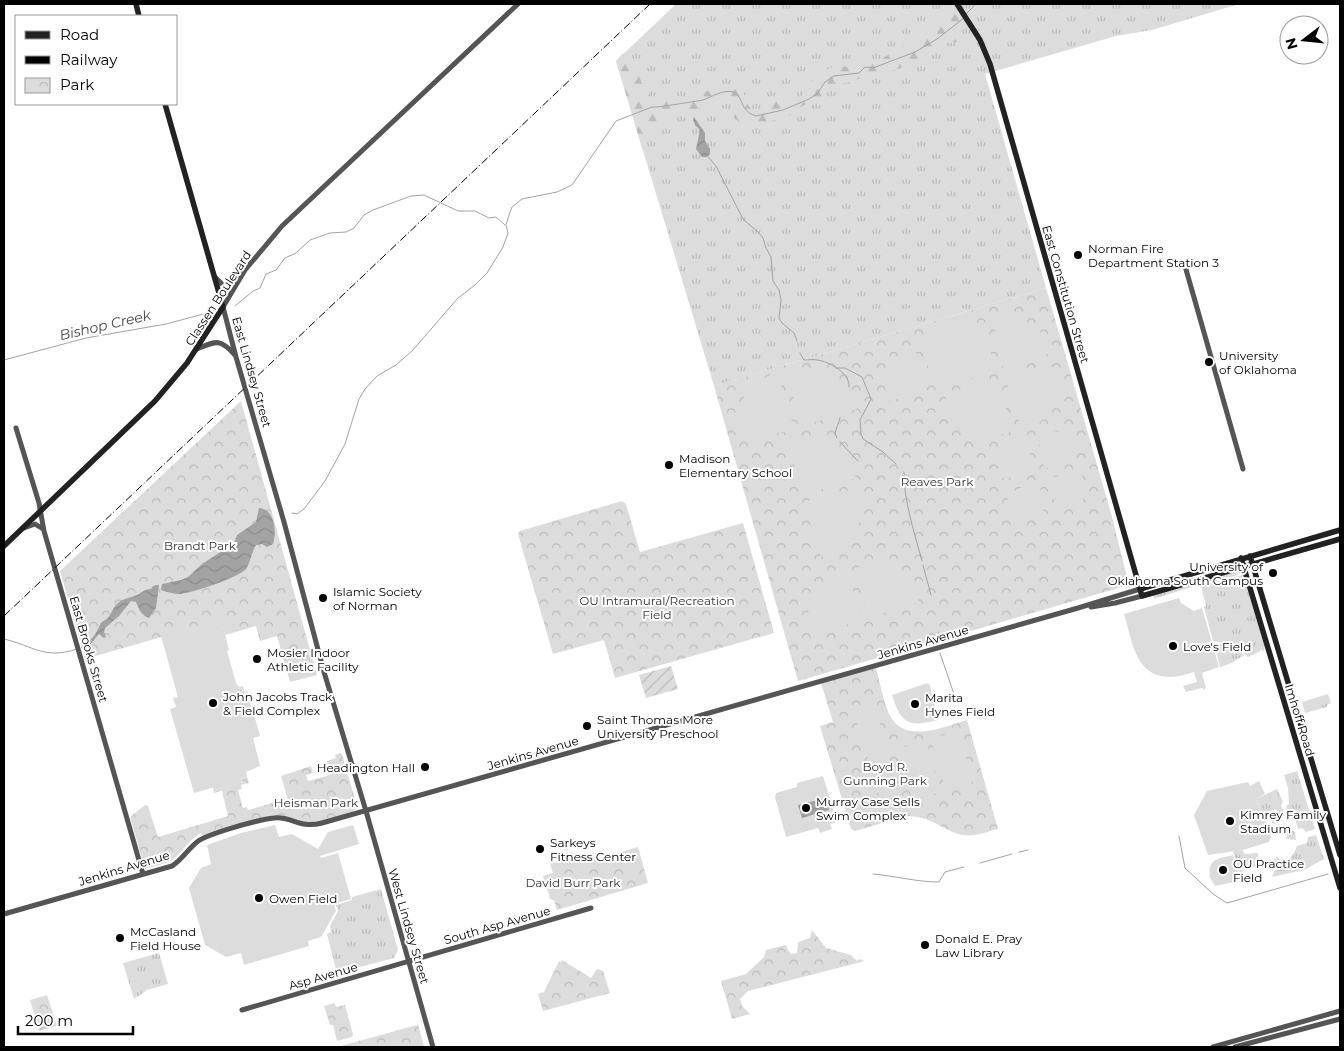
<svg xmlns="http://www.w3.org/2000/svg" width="1344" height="1051" font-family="Montserrat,sans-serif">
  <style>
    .grass { fill: url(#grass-tufts) }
    .forest { fill: url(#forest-firs) }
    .park { fill: url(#park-crowns) }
    .garden { fill: url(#garden-furrows) }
    .pitch { fill: #dcdcdc }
    .water { fill: url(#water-waves) }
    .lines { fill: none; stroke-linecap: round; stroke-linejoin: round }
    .stream { stroke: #a3a3a3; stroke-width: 1 }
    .tertiary { stroke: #555; stroke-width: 5 }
    .secondary { stroke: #222; stroke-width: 5.5 }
    .rail { stroke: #000; stroke-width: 1; stroke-dasharray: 8 2.5 1 2.5; stroke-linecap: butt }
    .poi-dot { fill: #000; stroke: #fff; stroke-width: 2 }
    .labels { text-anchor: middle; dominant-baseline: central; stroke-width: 4; stroke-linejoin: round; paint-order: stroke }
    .poi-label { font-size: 12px; fill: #000; stroke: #fff; text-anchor: start }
    .street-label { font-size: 12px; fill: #000; stroke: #fff }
    .park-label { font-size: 12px; fill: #333; stroke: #fff }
    .water-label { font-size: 14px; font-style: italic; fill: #444; stroke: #fff }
  </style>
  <defs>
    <pattern id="grass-tufts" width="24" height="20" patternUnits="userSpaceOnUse" patternTransform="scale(1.25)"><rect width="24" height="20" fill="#dcdcdc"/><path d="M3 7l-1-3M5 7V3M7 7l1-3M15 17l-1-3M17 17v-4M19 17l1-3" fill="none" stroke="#bbb"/></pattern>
    <pattern id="forest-firs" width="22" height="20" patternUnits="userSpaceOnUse" patternTransform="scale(1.25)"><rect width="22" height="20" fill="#dcdcdc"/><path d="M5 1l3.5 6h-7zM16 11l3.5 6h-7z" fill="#bbb"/></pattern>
    <pattern id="park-crowns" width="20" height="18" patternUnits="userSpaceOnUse" patternTransform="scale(1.25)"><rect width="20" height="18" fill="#dcdcdc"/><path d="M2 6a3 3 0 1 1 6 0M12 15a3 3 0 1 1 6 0" fill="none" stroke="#bbb"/></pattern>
    <pattern id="garden-furrows" width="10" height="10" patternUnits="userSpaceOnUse" patternTransform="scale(1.25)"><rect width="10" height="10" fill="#dcdcdc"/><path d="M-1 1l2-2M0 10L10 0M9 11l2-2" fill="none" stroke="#bbb"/></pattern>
    <pattern id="water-waves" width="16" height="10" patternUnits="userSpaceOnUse" patternTransform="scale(1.25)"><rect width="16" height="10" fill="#a3a3a3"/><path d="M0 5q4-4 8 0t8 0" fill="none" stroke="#8b8b8b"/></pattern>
  </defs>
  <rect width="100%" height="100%" fill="#fff"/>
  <path class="grass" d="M676 4H1239L1152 30 1116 36 985 74 1046 288 714 386 616 61Z
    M1237 572 1238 575C1210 583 1182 589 1154 599L1153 595Z
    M1243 575 1265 646 1263 652 1260 648 1261 651 1248 657 1233 644 1213 641 1204 607 1206 606 1201 586Z
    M1217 644 1231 645 1244 655 1232 663 1220 667 1215 647Z
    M1328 694 1331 703 1327 705V707L1305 713 1302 702Z
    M1297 771 1315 829 1306 832 1302 828 1298 829 1295 819 1292 818 1286 806 1289 804 1288 788 1284 775Z
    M1277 789 1283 802 1281 805 1284 813 1280 815 1287 829H1290L1295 832 1296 840 1286 839C1290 830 1280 818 1276 809L1271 811 1276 823 1273 824 1267 812 1262 813 1256 799Z
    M1316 835 1324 859 1304 870 1272 877 1275 870C1286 865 1293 857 1297 846L1307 843 1308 837Z
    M1243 850 1244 854 1258 853V857H1256L1257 862 1263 861 1264 862 1276 859 1277 856 1283 863 1276 867 1271 865 1268 869 1267 870 1265 865 1242 869 1243 877H1245L1246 878H1241L1233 851Z
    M381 889 398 950 394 958 337 973 327 934 331 932 330 926 338 911 336 905 352 900V897Z
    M159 953 168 984 147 990 134 999 123 963Z"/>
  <path class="forest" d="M952 9 965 27 961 32 960 42 944 43 941 50 936 52 929 51 911 64 901 68 883 73 866 76 851 82 829 85C823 95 819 106 806 104 798 108 794 114 786 117 775 121 762 121 751 126L735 119C732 112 735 105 731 98H723L696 109 685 111H669L666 113 661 118 644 147 642 148 616 61 623 53 639 64 641 82 650 93 651 99C663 98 676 100 687 97 706 92 721 84 742 91L747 99V104L753 111C772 116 771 90 798 99L801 97 814 79 826 70 835 66 854 67 876 62 903 46 910 39 937 25 945 19Z"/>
  <path class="park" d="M1046 288 1111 513 1129 585 798 681 714 386Z
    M241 401 317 675 290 682 277 636 260 641 256 626 225 635 221 620 85 659 60 571Z
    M622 501 626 504 640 552 743 523 774 633 615 678 604 640 553 654 518 534 520 531Z
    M876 668C880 683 883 700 889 714 904 745 943 727 967 720L998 829C986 832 975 837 963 835 941 831 933 816 907 816L855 831 851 829 820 726 833 722 821 683Z
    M340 753 342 754 357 806 354 811 322 823 306 826 273 818 203 838 201 833C189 839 183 852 172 860 164 865 154 866 145 869L130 817 145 805 148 806 158 837 228 816 222 791 214 793 213 787H215L216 790 243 782 242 778 247 776 249 783 241 785 242 789 238 790 243 808 247 807 248 810 279 801 281 806 289 803 281 776 311 766 313 773 306 775 308 781 330 775 327 761 336 758 335 755Z
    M638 847 648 883 557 910 554 900 550 899 547 888 544 889 543 885 546 884 543 876 553 873 550 864 568 859 571 852 585 862Z
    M812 930 826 948 851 955 857 961 859 959 865 961 748 991 740 999 742 1006 750 1014 732 1019 721 981 746 974 764 957 766 950 786 945 788 950 791 954 797 953 798 942 810 938Z
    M562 960 591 978 597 969 603 971 610 993 543 1011 538 994 544 992 559 961 561 962Z
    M47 995 57 1026 39 1031 30 1000Z
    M335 1003 336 1007 345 1005 353 1034 352 1037 337 1041 333 1025H330L324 1006Z
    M418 1024 424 1047H337L417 1025Z"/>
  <path class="garden" d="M671 666 678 689 646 698 639 675Z"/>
  <path class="pitch" d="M971 314 988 344 994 365 989 374 967 379 930 383 925 345 936 324Z
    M1006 316C1030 319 1044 330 1051 353L1008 369 1002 366 993 319Z
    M916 353 923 369 927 387 923 393 889 401C882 378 893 360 916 353Z
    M1059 366C1069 395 1051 422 1023 429 1017 416 1003 388 1009 375Z
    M800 367C830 370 846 382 857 409L806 425 801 423 786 371Z
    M777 372 793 425 791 430 738 443C730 410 746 384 777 372Z
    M994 380 999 383 1007 412 1009 433 976 439 959 428 944 394Z
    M1055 431C1070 435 1075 443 1077 457L1063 465 1048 468 1044 466 1040 451V436Z
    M802 437C829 438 848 453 856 478L808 494 802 491 787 441Z
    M1023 441 1030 454 1034 469 1032 473 1017 477 1002 478C993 457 1000 443 1023 441Z
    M1066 474H1081C1090 495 1084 508 1061 511L1053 497 1049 482 1051 478Z
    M1035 483 1039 485 1043 500 1044 515C1023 525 1010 518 1007 495L1020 488Z
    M859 488C867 521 855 547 821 557L805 507 809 500Z
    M873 564C897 566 912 580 919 602L873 617 867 613 856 568Z
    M847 570 861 616 857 622 810 634C803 602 816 579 847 570Z
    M1179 598 1181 603 1194 611 1202 608 1219 667 1202 673 1206 688 1204 690 1202 688 1186 692 1183 686 1197 682 1194 672C1186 674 1179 677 1171 677 1135 678 1132 640 1124 614Z
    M221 619 229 650 227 651 236 683 239 687 243 686 244 692 247 691 259 732 260 736 253 738 260 766 246 772 247 776 242 778 243 782 216 790 215 787 194 793 170 709 176 707 173 698 178 697 161 636Z
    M927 683 930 685 937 720C908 728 901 723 892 695Z
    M876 709 901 801 882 806 855 715Z
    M958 731 973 782 946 790 931 739Z
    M926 741 941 792 914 799 899 748Z
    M823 776 836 819 835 823 830 824 832 829 820 833 818 828 786 837 775 797 776 793 797 787V783Z
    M1259 781 1265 794 1256 799 1271 836 1269 842 1243 850 1208 855 1194 815 1207 791 1248 782 1250 786Z
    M275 825 279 837 292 834 318 849 328 832 353 825 359 844 320 856 321 858 338 853 351 899 334 904 336 911 321 937 308 941 309 946 244 965 241 953 226 957 205 945 189 888 201 868 211 864 207 845 241 833Z
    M1233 855 1240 877 1239 881 1215 886 1210 878C1207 859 1217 859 1233 855Z"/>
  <path class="water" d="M694 117 705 133V141L710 149V154L707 157H702L696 149 700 130 695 125 693 119Z
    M259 508C275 509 277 532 273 544L267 547 262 544 256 545C252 551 249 566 246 569 238 578 192 593 180 594 174 594 167 592 161 590L162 584 181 580 188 577 202 564 234 543 237 535 256 522Z
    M157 585H159L156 608 149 618C141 615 139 609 136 602L131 601 119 616 105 628 104 632 106 637 104 638 99 634 89 646 84 649 81 648 84 642C94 641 97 630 101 623 104 620 108 619 110 615 113 610 114 606 118 603 124 598 131 598 137 595 142 593 144 589 151 589L153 586Z
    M826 798 829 810 802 818 798 805Z"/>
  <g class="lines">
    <path class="stream" d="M966 14 976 4
      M708 157 716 166 743 219 758 232 763 238 766 248 771 257 773 281 779 290 781 300 779 318 782 323 794 333 797 341
      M235 306 253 291 260 288 266 274 276 270 285 258 296 253 310 240 330 233 346 232 354 228 364 215 373 210 411 196 424 195 458 211H475L489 218 496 217 505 225
      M800 353 804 360C809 360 813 359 817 360 829 361 851 374 849 387
      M4 360 86 338 166 324 211 312
      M836 368H845L862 377 871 399 860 420 861 434 863 439 883 452 896 464
      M837 438 835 433 840 418
      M840 442 858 461
      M904 472C903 498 915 535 922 561
      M292 513 297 514 304 509 325 481 345 444 359 399 365 389 377 376 396 365 412 351 458 298 475 285 487 273 503 247 508 233 506 225 508 218 512 207 522 199 557 192 572 185 616 121 652 107C656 108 697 101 703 100 711 97 724 89 733 92 744 96 739 111 756 116L783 110 809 99 817 94 825 82 834 76 859 73 865 67 873 68 915 52 937 39 964 18
      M923 565 931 595
      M4 639C34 646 44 660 77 649
      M936 639 939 632
      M940 653 957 703
      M1179 836 1185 868 1213 894 1227 903 1328 874
      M1019 852 1028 850
      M980 863 1012 854
      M873 874C895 876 917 882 939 882L945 872 964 867"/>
    <path class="tertiary" d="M1185 266 1243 469
      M215 277 225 287 237 283
      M197 349C216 341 220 338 235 355
      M16 428 39 503 44 531 143 874
      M24 528 35 524 43 529
      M1091 607 1115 603 1142 596
      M4 914 172 866C182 860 188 849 197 842 206 834 261 819 274 818 292 816 299 829 322 823L1078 608 1140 589
      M242 1010 591 908
      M433 1047 366 811 324 672 284 522 236 357 223 307 245 270 282 226 518 4
      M1213 1047 1340 1011
      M1235 1047 1340 1019"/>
    <path class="secondary" d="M136 4 139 16
      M957 4 980 40 990 64 1142 596 1340 539
      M4 546 155 401 187 363 223 307 165 104
      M1250 556 1340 855
      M1241 558 1340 888
      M1140 589 1340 530"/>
    <path class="rail" d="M4 616 650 4"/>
  </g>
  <g class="poi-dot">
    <circle cx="1078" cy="255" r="5"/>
    <circle cx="1209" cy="362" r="5"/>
    <circle cx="669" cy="465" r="5"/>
    <circle cx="1273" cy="573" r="5"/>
    <circle cx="323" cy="598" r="5"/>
    <circle cx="1173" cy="646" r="5"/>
    <circle cx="257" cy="659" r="5"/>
    <circle cx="213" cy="703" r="5"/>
    <circle cx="915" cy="704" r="5"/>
    <circle cx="587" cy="726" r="5"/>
    <circle cx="425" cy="767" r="5"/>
    <circle cx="806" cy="808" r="5"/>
    <circle cx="1230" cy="821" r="5"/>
    <circle cx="540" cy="849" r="5"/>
    <circle cx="1223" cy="870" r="5"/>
    <circle cx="259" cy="898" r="5"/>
    <circle cx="120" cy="938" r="5"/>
    <circle cx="925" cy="945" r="5"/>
  </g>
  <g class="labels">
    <g class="poi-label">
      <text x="1088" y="248">Norman Fire<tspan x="1088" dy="14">Department Station 3</tspan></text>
      <text x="1219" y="355">University<tspan x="1219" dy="14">of Oklahoma</tspan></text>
      <text x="679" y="458">Madison<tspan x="679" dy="14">Elementary School</tspan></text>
      <text x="1263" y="566" text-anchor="end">University of<tspan x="1263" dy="14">Oklahoma South Campus</tspan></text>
      <text x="333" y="591">Islamic Society<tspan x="333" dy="14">of Norman</tspan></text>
      <text x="1183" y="646">Love's Field</text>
      <text x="267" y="652">Mosier Indoor<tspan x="267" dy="14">Athletic Facility</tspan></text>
      <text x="223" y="696">John Jacobs Track<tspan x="223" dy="14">&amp; Field Complex</tspan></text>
      <text x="925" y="697">Marita<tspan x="925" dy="14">Hynes Field</tspan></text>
      <text x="597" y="719">Saint Thomas More<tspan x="597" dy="14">University Preschool</tspan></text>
      <text x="415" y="767" text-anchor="end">Headington Hall</text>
      <text x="816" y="801">Murray Case Sells<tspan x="816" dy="14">Swim Complex</tspan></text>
      <text x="1240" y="814">Kimrey Family<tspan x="1240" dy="14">Stadium</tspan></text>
      <text x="550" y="842">Sarkeys<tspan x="550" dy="14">Fitness Center</tspan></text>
      <text x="1233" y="863">OU Practice<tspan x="1233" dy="14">Field</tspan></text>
      <text x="269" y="898">Owen Field</text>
      <text x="130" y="931">McCasland<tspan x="130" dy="14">Field House</tspan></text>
      <text x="935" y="938">Donald E. Pray<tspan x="935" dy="14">Law Library</tspan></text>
    </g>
    <g class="street-label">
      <text transform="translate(1066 294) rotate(74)">East Constitution Street</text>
      <text transform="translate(218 298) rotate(-57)">Classen Boulevard</text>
      <text transform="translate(252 372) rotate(74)">East Lindsey Street</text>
      <text transform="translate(923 642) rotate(-16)">Jenkins Avenue</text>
      <text transform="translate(89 649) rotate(74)">East Brooks Street</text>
      <text transform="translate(1300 720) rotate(73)">Imhoff Road</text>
      <text transform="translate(533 753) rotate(-16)">Jenkins Avenue</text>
      <text transform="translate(124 868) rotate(-17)">Jenkins Avenue</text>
      <text transform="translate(497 925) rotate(-16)">South Asp Avenue</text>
      <text transform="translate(409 926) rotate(74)">West Lindsey Street</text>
      <text transform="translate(323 976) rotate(-16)">Asp Avenue</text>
    </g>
    <g class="park-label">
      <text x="937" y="481">Reaves Park</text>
      <text x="200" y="545">Brandt Park</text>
      <text x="657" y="600">OU Intramural/Recreation<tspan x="657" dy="14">Field</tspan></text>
      <text x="885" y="766">Boyd R.<tspan x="885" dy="14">Gunning Park</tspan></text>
      <text x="316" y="802">Heisman Park</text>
      <text x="573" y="882">David Burr Park</text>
    </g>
    <g class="water-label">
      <text transform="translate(105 325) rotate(-13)">Bishop Creek</text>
    </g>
  </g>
  <rect width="1344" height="1051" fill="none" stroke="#000000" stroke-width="10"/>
  <rect x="15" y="15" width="162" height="90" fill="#ffffff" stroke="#999999"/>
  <rect x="25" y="31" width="25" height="8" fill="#222222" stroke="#999999"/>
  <text x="60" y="40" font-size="15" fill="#000000">Road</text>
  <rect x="25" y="56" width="25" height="8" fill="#000000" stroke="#999999"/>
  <text x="60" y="65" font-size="15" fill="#000000">Railway</text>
  <rect x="25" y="78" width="25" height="15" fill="url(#park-crowns)" stroke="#999999"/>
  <text x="60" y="90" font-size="15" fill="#000000">Park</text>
  <g transform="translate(1304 40) rotate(254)"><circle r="24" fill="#ffffff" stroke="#999999"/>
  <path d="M0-4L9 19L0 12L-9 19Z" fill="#000000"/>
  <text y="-8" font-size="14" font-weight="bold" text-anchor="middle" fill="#000000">N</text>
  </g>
  <path d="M18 1026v8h115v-8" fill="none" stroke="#000000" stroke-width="2.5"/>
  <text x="25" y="1026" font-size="15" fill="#000000" stroke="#ffffff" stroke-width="4" paint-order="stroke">200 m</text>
</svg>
